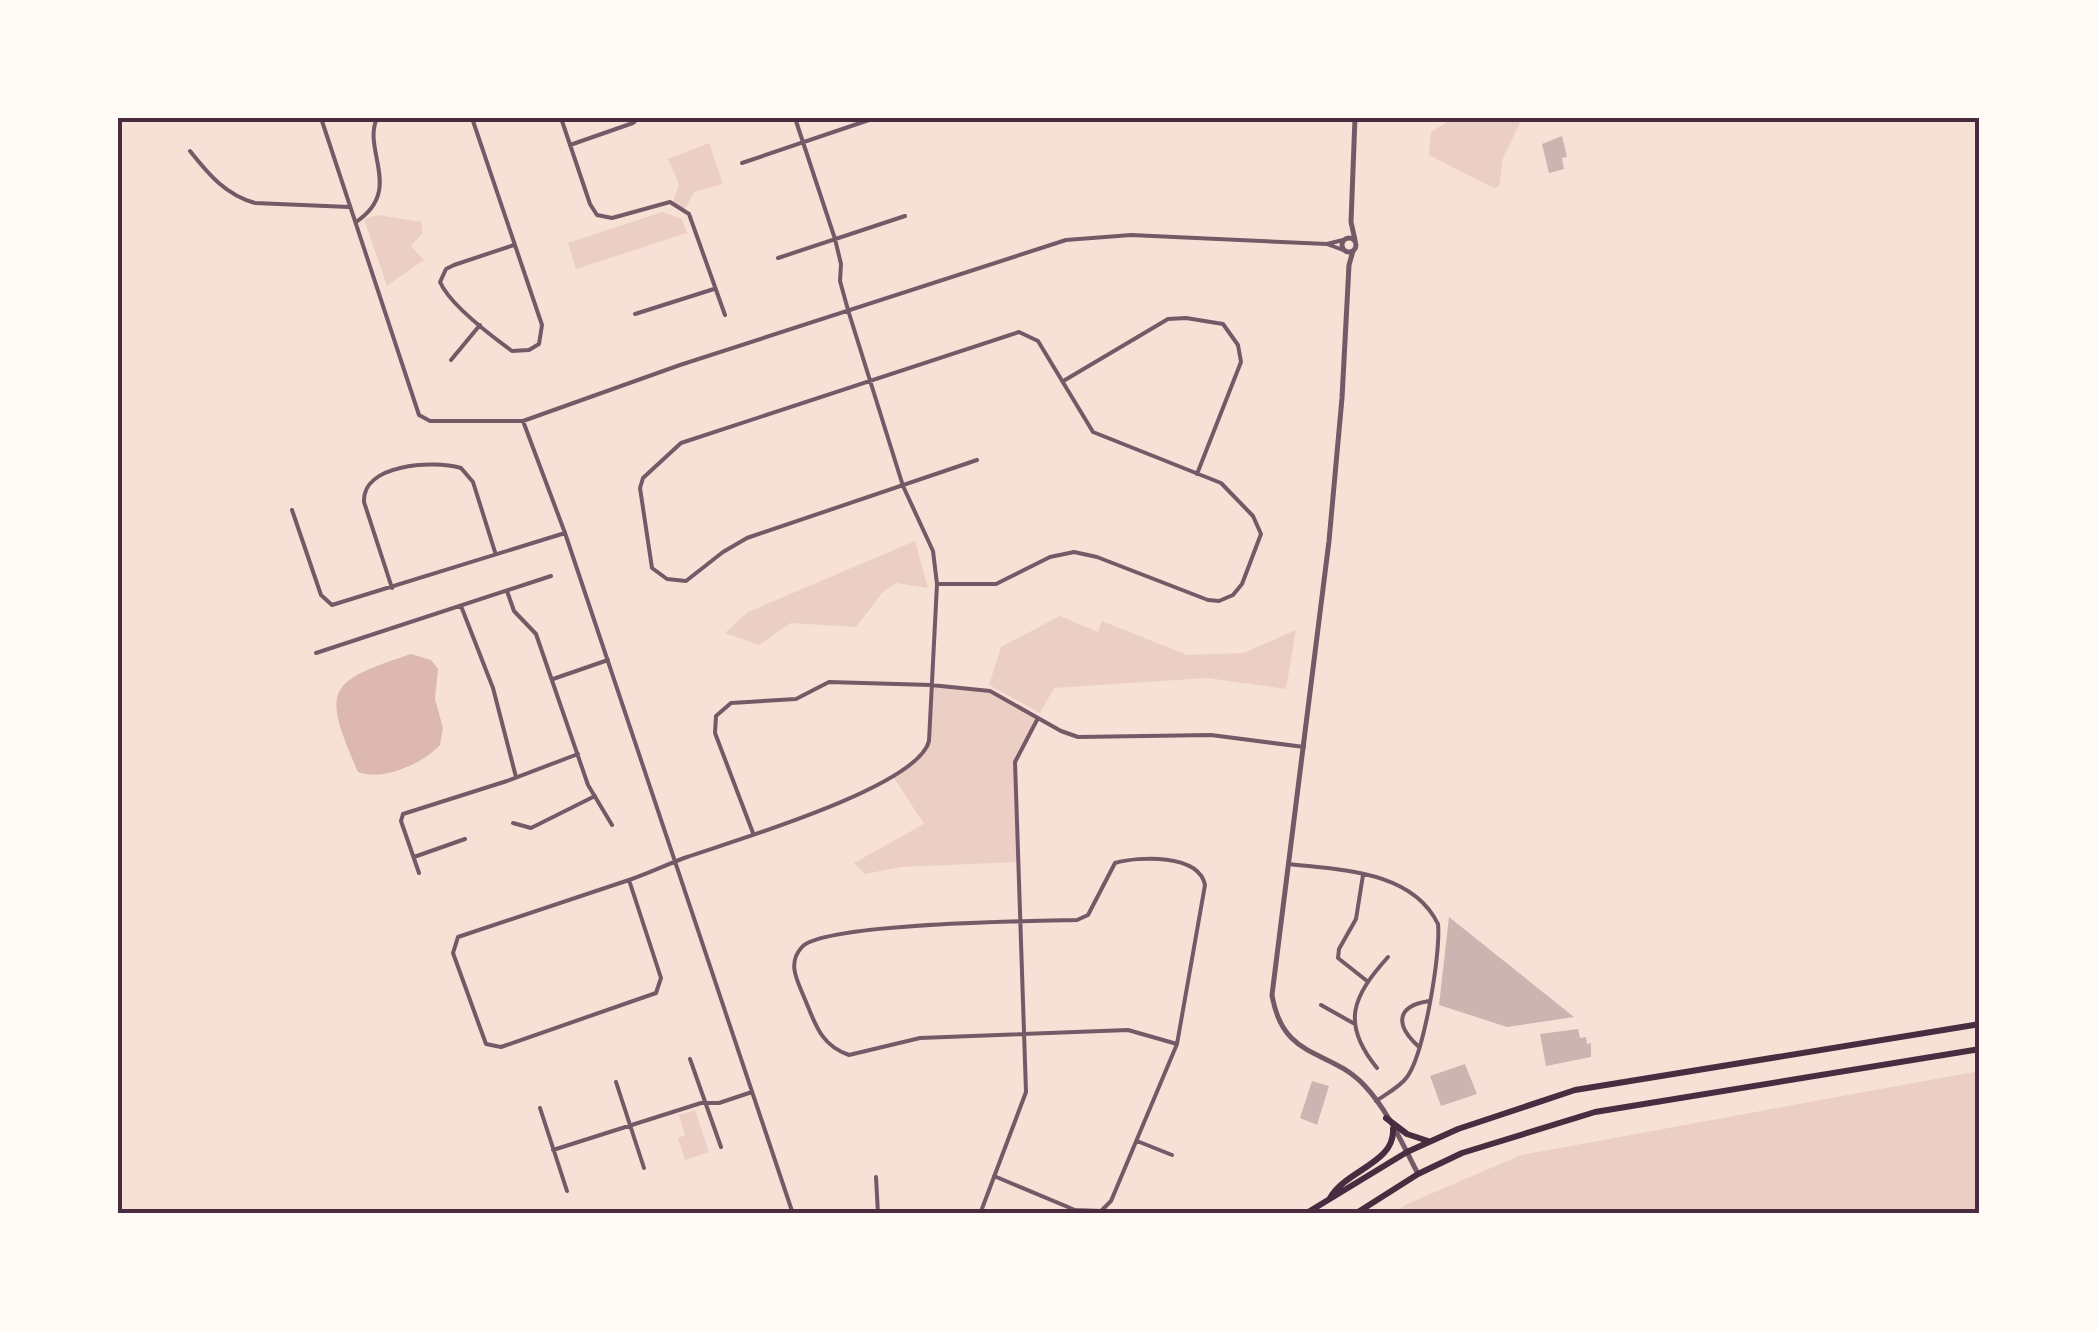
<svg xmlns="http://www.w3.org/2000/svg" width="2097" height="1331" font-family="'Public Sans',sans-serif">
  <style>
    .green { fill: #ebcfc5 }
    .water { fill: #dcb8b0 }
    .building { fill: #ccb4b1 }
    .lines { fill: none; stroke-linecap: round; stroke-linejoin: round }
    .minor { stroke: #755966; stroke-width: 4 }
    .tertiary { stroke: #755966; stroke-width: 5 }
    .primary { stroke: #4a2c40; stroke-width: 6 }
    .neatline { fill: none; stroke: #4a2c40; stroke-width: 4 }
  </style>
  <rect width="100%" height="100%" fill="#f7e1d7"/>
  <path class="green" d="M1452 119H1522L1503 158 1499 187 1494 188 1429 155 1431 132Z
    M709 143 723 184 694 192 685 209 673 203 679 184 668 159Z
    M662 212 682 219 687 233 576 269 568 243Z
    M378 215 422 222V234L411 246 424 260 387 286 364 219Z
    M915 541 928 588 896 583 883 592 856 627 791 623 759 645 725 633 748 612Z
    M1060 616 1098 632 1102 621 1187 655 1244 653 1296 630 1286 689 1207 678 1054 688 1040 713 989 685 1001 647Z
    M931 685 984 690 1038 718 1015 757 1018 862 901 867 865 874 854 863 924 824 892 775 927 751Z
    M1979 1071V1213H1394L1407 1204 1521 1155Z
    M695 1110 709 1152 685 1160 678 1138 685 1135 679 1115Z"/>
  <path class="water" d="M411 654 431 660 438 669 435 699 443 728 440 745C424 763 382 782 358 772 321 688 327 682 411 654Z"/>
  <path class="building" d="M1562 136 1567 157 1562 158 1564 169 1549 173 1542 144Z
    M1449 917 1574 1017 1507 1027 1439 1005Z
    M1578 1029 1580 1038 1586 1037 1587 1044 1591 1043V1057L1546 1066 1540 1034Z
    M1465 1064 1477 1094 1441 1106 1430 1076Z
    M1312 1081 1329 1086 1317 1125 1300 1118Z"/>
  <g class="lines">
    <path class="minor" d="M321 118 419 415 430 421H523L680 365 1066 240 1131 235 1327 244 1343 250
      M472 118 542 325 539 344 529 350 512 351C490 335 450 305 440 282L446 269 454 265 514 245
      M561 118 590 204 597 215 612 218 670 202 689 214 725 315
      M570 145 633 123 639 118
      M190 151C209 175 226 195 255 203L349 207
      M742 163 872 119
      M356 222C404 190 362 151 377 118
      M1327 244 1343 240
      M778 258 905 216
      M635 314 714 289
      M451 360 480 325
      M1065 380 1168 319 1186 318 1223 324 1238 345 1241 362 1197 474
      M523 421 565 533 793 1214
      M292 510 321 595 332 605 565 533
      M937 584H996L1050 557 1074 552 1097 557 1208 600 1219 601 1233 595 1242 584 1261 534 1253 516 1221 483 1093 432 1038 341 1019 332 681 443 643 478 640 488 652 568 667 579 686 581 723 552 747 538 977 460
      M392 588 364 502C362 464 433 460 461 468L473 482 495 552
      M507 591 514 611 536 634 588 785 612 825
      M461 606 493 688 516 777
      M316 653 551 576
      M553 679 608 660
      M513 823 531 828 595 796
      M753 833 715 733 716 716 731 703 796 699 829 682 931 685 990 691 1061 731 1078 737 1211 735 1304 747
      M414 857 465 839
      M1289 864C1339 870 1412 870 1438 924 1441 953 1424 1054 1407 1077 1400 1087 1386 1094 1376 1101
      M419 873 401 821 403 814 507 781 578 754
      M1363 875 1356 919 1339 949 1338 958 1367 981
      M629 880C649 873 668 864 687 857 733 841 918 787 929 741L937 584 933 551 903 486 848 310 840 281 841 264 835 239 795 118
      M629 880 661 978 656 993 501 1047 486 1044 453 953 458 937Z
      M1321 1005 1353 1023
      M1418 1046C1395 1025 1396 1006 1429 1001
      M690 1059 721 1147
      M1377 1068C1340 1023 1353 996 1388 957
      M616 1082 644 1168
      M540 1108 567 1191
      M1137 1141 1172 1155
      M553 1150 701 1103H719L752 1092
      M994 1176 1075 1210 1101 1211 1111 1201 1177 1044 1205 885C1199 854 1139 856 1115 863L1088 915 1077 920C1035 921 824 923 802 947 787 963 797 980 804 997 815 1023 820 1045 849 1055L920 1038 1128 1030 1177 1044
      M876 1177 878 1214
      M980 1214 1026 1092 1015 762 1038 718"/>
    <path class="tertiary" d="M1342 245a7 7 0 1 1 14 0a7 7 0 1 1-14 0Z
      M1355 240 1351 222 1355 118
      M1353 251 1349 265 1342 398 1329 541 1272 995C1283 1061 1329 1048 1364 1085 1387 1109 1403 1145 1418 1174"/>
    <path class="primary" d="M1386 1118 1407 1134 1428 1141
      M1330 1198C1346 1170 1395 1163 1393 1129
      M1305 1214 1407 1152 1458 1129 1575 1090 1980 1024
      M1355 1214 1418 1174 1462 1153 1595 1112 1980 1049"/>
  </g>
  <rect width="2097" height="1331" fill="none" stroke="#fffaf5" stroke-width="240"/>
  <rect x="120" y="120" width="1857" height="1091" class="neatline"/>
</svg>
